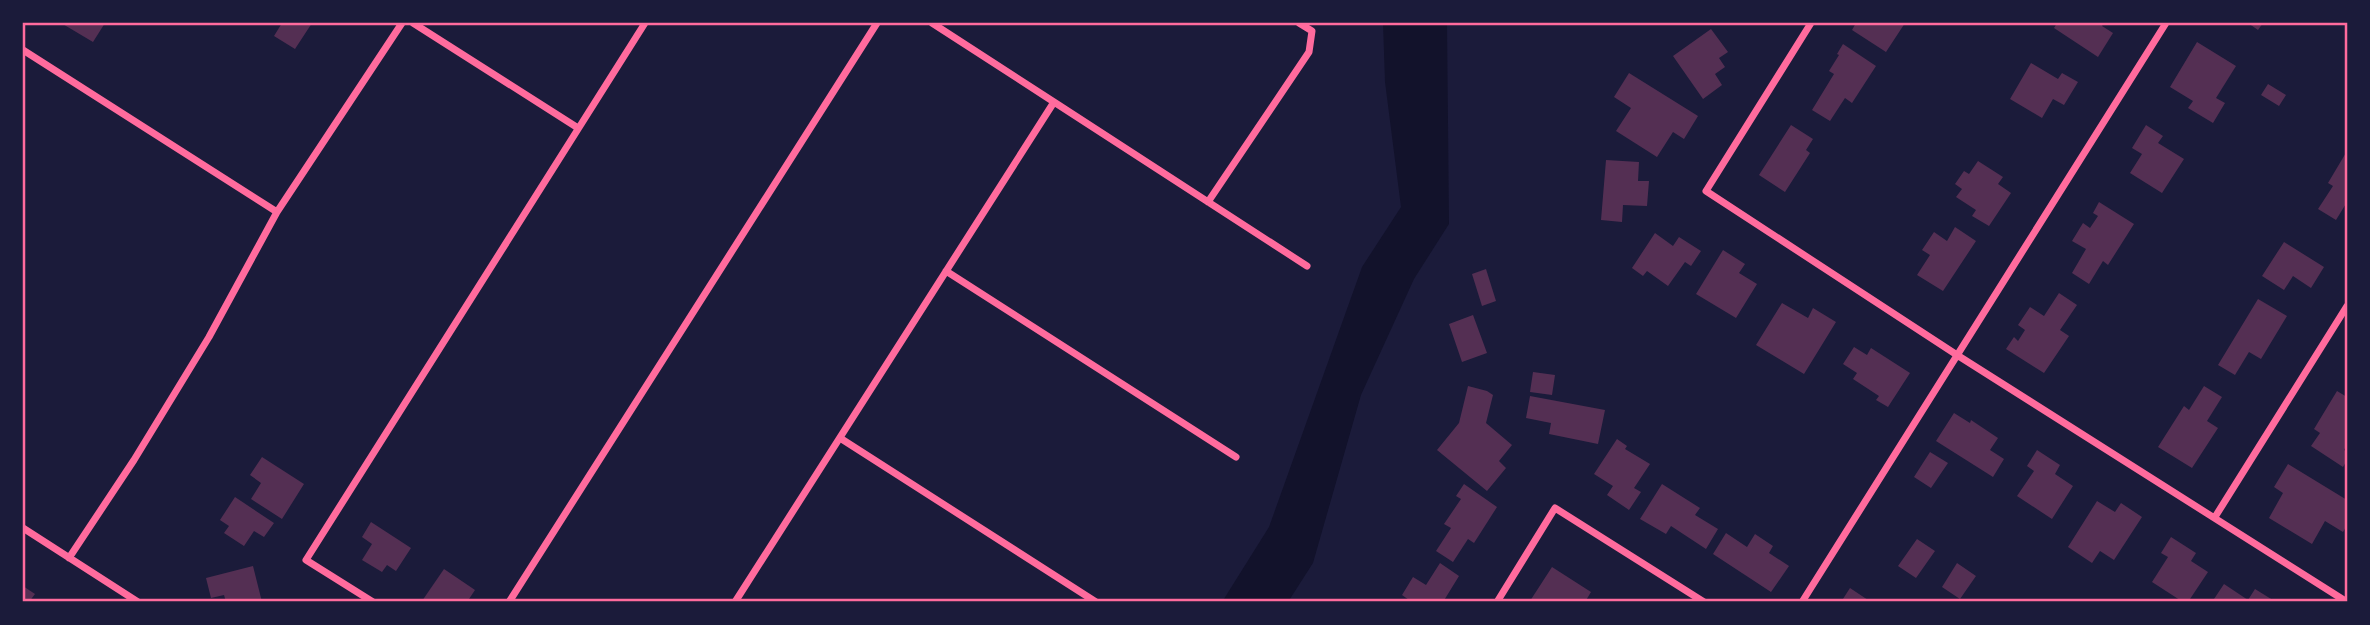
<svg xmlns="http://www.w3.org/2000/svg" width="2370" height="625" font-family="'Public Sans',sans-serif">
  <style>
    .water { fill: #12122b }
    .building { fill: #542f53 }
    .lines { fill: none; stroke-linecap: round; stroke-linejoin: round }
    .minor { stroke: #ff6b9d; stroke-width: 7 }
    .neatline { fill: none; stroke: #ff6b9d; stroke-width: 2.5 }
  </style>
  <rect width="100%" height="100%" fill="#1b1b3a"/>
  <path class="water" d="M1383 23H1447L1449 224 1414 279 1361 395 1313 563 1288 602H1222L1269 527 1362 267 1401 207 1385 82Z"/>
  <path class="building" d="M61 23H105L93 42Z
    M282 23H312L295 49 274 36Z
    M1856 23H1905L1886 52 1852 30Z
    M2057 23H2104L2102 26 2113 33 2098 57 2054 28Z
    M2248 23H2263L2258 30Z
    M1711 29 1728 52 1719 58 1725 67 1715 74 1722 85 1703 99 1673 56Z
    M2197 42 2236 66 2216 98 2225 103 2213 123 2188 108 2193 101 2170 87Z
    M1843 44 1876 66 1852 103 1845 98 1830 121 1812 110 1834 74 1829 71 1839 55 1837 54Z
    M2031 63 2058 79 2062 73 2078 82 2064 105 2053 99 2042 118 2010 99Z
    M1629 73 1698 116 1684 139 1673 132 1657 157 1616 131 1631 108 1614 97Z
    M2268 84 2286 95 2279 106 2261 95Z
    M1791 125 1813 139 1806 150 1810 153 1785 192 1759 175Z
    M2146 125 2163 136 2158 143 2184 159 2162 193 2130 173 2142 154 2132 148Z
    M2347 151V202L2336 220 2318 209 2333 186 2328 183Z
    M1606 160 1639 162 1638 181H1649L1647 206 1623 205 1622 222 1601 220Z
    M1978 161 2003 177 1998 184 2011 193 1989 226 1972 216 1976 210 1956 197 1962 189 1955 184 1964 171 1969 174Z
    M2099 202 2134 224 2108 265 2103 261 2089 284 2072 273 2086 249 2072 241 2083 223 2090 228 2098 216 2093 213Z
    M1955 227 1976 241 1943 291 1917 275 1930 255 1922 250 1934 232 1947 241Z
    M1655 233 1673 246 1679 237 1701 251 1691 266 1685 262 1668 286 1647 271 1643 276 1632 268Z
    M2284 242 2324 267 2311 288 2293 276 2284 290 2262 276Z
    M1723 250 1745 264 1739 273 1757 284 1736 318 1696 294Z
    M1486 269 1496 301 1482 306 1472 274Z
    M2059 293 2077 305 2060 330 2069 336 2044 373 2006 349 2014 337 2018 341 2025 330 2018 325 2030 307 2044 316Z
    M2258 299 2287 316 2261 359 2249 352 2235 375 2218 365Z
    M1782 303 1808 318 1813 308 1836 322 1804 374 1756 345Z
    M1473 315 1487 353 1462 362 1449 324Z
    M1854 347 1867 355 1871 348 1910 373 1888 407 1876 400 1879 396 1853 379 1857 373 1843 364Z
    M1533 372 1555 375 1552 395 1530 392Z
    M1468 386 1487 391 1493 395 1486 423 1512 445 1499 461 1506 468 1487 491 1437 450 1459 423Z
    M2204 386 2222 397 2207 421 2218 428 2192 468 2158 447 2184 406 2189 410Z
    M2337 391 2347 397V444L2344 450 2347 452V460L2343 467 2311 446 2320 433 2314 429Z
    M1530 396 1605 410 1598 444 1549 434 1551 423 1526 418Z
    M1954 413 1970 423 1971 420 1998 438 1990 450 2004 459 1993 477 1936 441Z
    M1617 439 1627 446 1625 449 1650 464 1634 488 1641 492 1629 510 1607 495 1613 486 1594 474Z
    M2037 450 2060 465 2055 474 2073 486 2052 519 2017 496 2034 471 2027 466Z
    M1930 452 1948 463 1931 488 1914 477Z
    M262 457 304 484 282 519 251 499 261 483 250 475Z
    M2288 464 2347 500V525L2343 532 2325 521 2312 544 2269 518 2283 493 2274 487Z
    M1464 484 1497 507 1474 543 1468 539 1453 562 1436 551 1451 528 1444 524 1461 499 1456 496Z
    M1662 484 1700 508 1695 515 1718 529 1706 549 1671 526 1666 534 1640 519Z
    M235 497 274 523 264 537 254 531 244 546 224 533 229 526 220 520Z
    M2097 501 2115 512 2121 503 2142 517 2114 560 2100 551 2092 563 2068 547Z
    M371 522 411 548 396 571 387 565 382 572 362 560 372 544 362 537Z
    M1726 533 1747 547 1755 534 1773 546 1769 553 1789 566 1771 592 1713 554Z
    M2171 537 2196 553 2191 561 2208 572 2188 602H2183L2152 582 2168 557 2161 553Z
    M1917 539 1935 551 1916 578 1898 566Z
    M1440 563 1459 576 1443 602H1408L1409 600 1402 595 1413 577 1426 585Z
    M1957 563 1976 576 1960 599 1942 587Z
    M253 566 262 602H226L224 595 211 598 206 578Z
    M1552 567 1591 592 1585 602 1530 601Z
    M444 569 475 590 467 602 422 601Z
    M2224 584 2248 600 2255 589 2276 602H2212Z
    M23 586 35 594 29 602H23Z
    M1850 588 1871 602H1841Z"/>
  <g class="lines">
    <path class="minor" d="M413 23 578 128
      M1811 23 1706 191 1957 355 2347 602
      M23 50 277 212
      M1054 102 1307 266
      M1208 202 1309 52 1312 31 1299 23
      M946 271 1236 457
      M840 438 1096 602
      M2215 517 2347 306
      M23 528 138 602
      M69 558 134 460 209 337 277 212 402 23
      M373 602 306 560 645 23
      M509 602 877 23
      M735 602 1054 102 932 23
      M1497 602 1555 508 1704 602
      M1802 602 2166 23"/>
  </g>
  <rect width="2370" height="625" fill="none" stroke="#1b1b3a" stroke-width="49"/>
  <rect x="24" y="24" width="2322" height="576" class="neatline"/>
</svg>
